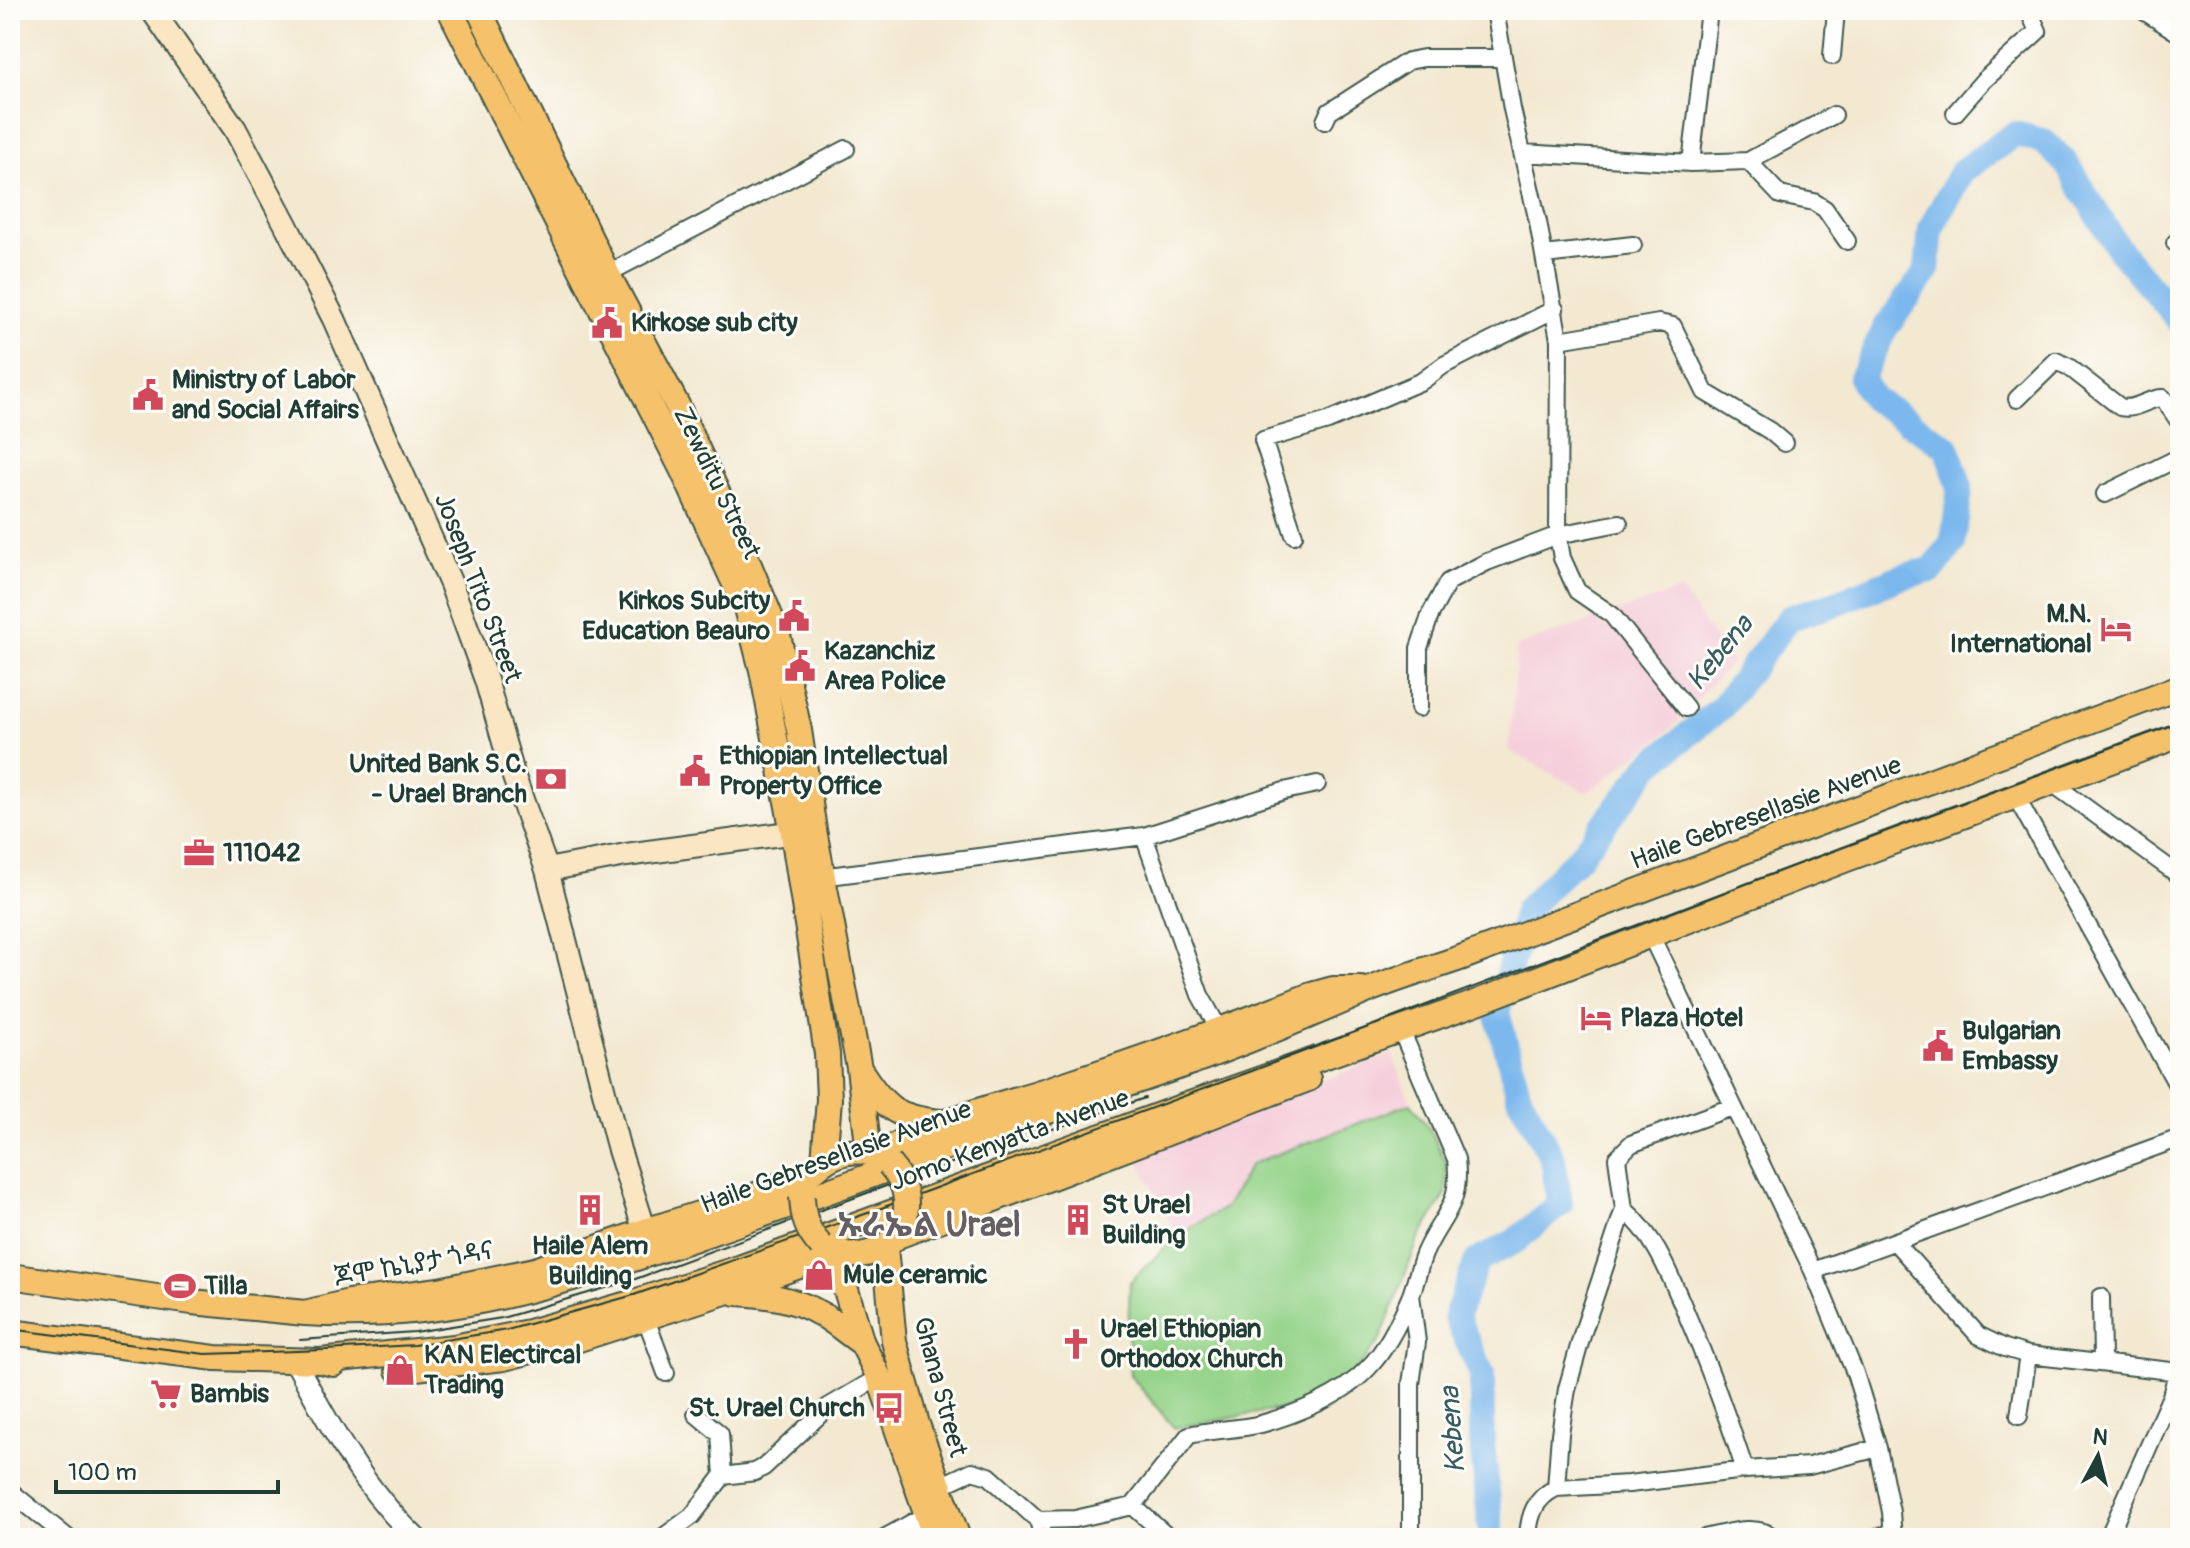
<svg xmlns="http://www.w3.org/2000/svg" width="2190" height="1548" font-family="Pangolin,'Noto Sans Ethiopic',sans-serif">
  <style>
    .built { fill: #f5cfdb }
    .green { fill: #94d389; stroke: #5a885e; stroke-width: 2 }
    .lines { fill: none; stroke-linecap: round; stroke-linejoin: round }
    .river { stroke: #7bb8ed; stroke-width: 26 }
    .minor-casing { stroke: #3f574b; stroke-width: 20 }
    .tertiary-casing { stroke: #3f574b; stroke-width: 24 }
    .secondary-casing { stroke: #3f574b; stroke-width: 26 }
    .primary-casing { stroke: #3f574b; stroke-width: 28 }
    .minor { stroke: #fff; stroke-width: 16 }
    .tertiary { stroke: #fff; stroke-width: 20 }
    .secondary { stroke: #fbe6c4; stroke-width: 22 }
    .primary { stroke: #f5c16b; stroke-width: 24 }
    .tram { stroke: #1f3d34; stroke-width: 2 }
    .primary-bridge-casing { stroke: #3f574b; stroke-width: 28; stroke-linecap: butt }
    .primary-bridge { stroke: #f5c16b; stroke-width: 24 }
    .labels { text-anchor: middle; dominant-baseline: central; stroke-width: 6; stroke-linejoin: round; paint-order: stroke }
    .poi-label { font-size: 26px; font-weight: bold; fill: #1f3d34; stroke: #fdfcf7; text-anchor: start }
    .street-label { font-size: 26px; fill: #1f3d34; stroke: #fdfcf7 }
    .water-label { font-size: 28px; font-style: italic; fill: #365c62; stroke: #fdfcf7 }
    .district-label { font-size: 34px; font-weight: bold; fill: #655e63; stroke: #fdfcf7 }
  </style>
  <rect width="100%" height="100%" fill="#fdfcf7"/>
  <filter id="ink" filterUnits="userSpaceOnUse"><feTurbulence type="fractalNoise" baseFrequency=".0125" numOctaves="2"/><feDisplacementMap in="SourceGraphic" scale="16" xChannelSelector="R" yChannelSelector="G"/><feConvolveMatrix kernelMatrix="1 2 1 2 8 2 1 2 1" color-interpolation-filters="sRGB"/></filter>
  <filter id="wash" filterUnits="userSpaceOnUse"><feTurbulence type="fractalNoise" baseFrequency=".006" numOctaves="4" result="noise"/><feDisplacementMap in="SourceGraphic" scale="32" xChannelSelector="R" yChannelSelector="G"/><feGaussianBlur stdDeviation="1.8" result="paint"/><feColorMatrix in="noise" values="0 0 0 0 0 0 0 0 0 0 0 0 0 0 0 0 0 1.4 0 .05"/><feComposite in="paint" operator="in"/></filter>
  <g filter="url(#wash)">
    <rect width="100%" height="100%" fill="#f3e8d0"/>
    <path class="built" d="M1680 590 1732 662 1667 732 1587 793 1509 750 1517 646Z
      M1392 1054 1411 1103 1251 1164 1226 1207 1177 1236 1134 1152Z"/>
    <path class="green" d="M1411 1103 1429 1128 1446 1162V1194L1418 1241 1380 1340 1349 1379 1298 1406 1174 1428 1130 1375 1128 1330 1130 1282 1177 1236 1226 1207 1251 1164Z"/>
    <g class="lines">
      <path class="river" d="M1492 1538 1482 1443V1374L1456 1316 1477 1261 1514 1242 1560 1204 1553 1159 1519 1096 1497 1012 1527 909 1582 853 1650 765 1722 707 1789 618 1831 605 1903 576 1932 570 1953 543 1960 488 1947 447 1873 399 1861 378 1886 327 1927 271 1931 228 1962 171 2015 134 2043 141 2066 163 2118 248 2180 322"/>
    </g>
  </g>
  <g filter="url(#ink)">
    <g class="lines">
      <defs>
        <path id="minor" d="M2142 10 2180 34
          M1832 56 1836 10
          M1955 113 1983 81 2038 31 2031 16 2032 10
          M1325 121 1329 112 1408 61 1424 58H1503
          M1522 153 1691 163 1709 10
          M1748 161 1780 195 1814 202 1825 209 1847 241
          M1691 163 1748 161 1834 115
          M2175 243 2180 238
          M1544 255 1633 245
          M599 278 846 149
          M1559 340 1659 323 1673 326 1705 392 1770 431 1784 443
          M2017 399 2056 361 2069 367 2120 407C2136 411 2147 398 2163 398L2180 423
          M2105 494 2180 457
          M1619 523 1558 535 1562 558 1577 591 1612 615 1686 708
          M1294 535 1263 440 1328 421 1422 381 1444 365 1555 309
          M1419 708V648L1431 613 1448 582 1487 562 1558 535 1559 340 1538 222 1512 109 1495 10
          M2052 783 2180 876
          M2016 797 2180 1090
          M1144 836 1200 995 1220 1031
          M813 878 1144 836 1284 791 1317 784
          M1650 934 1813 1271 1855 1373 1878 1448 1891 1512 1893 1538
          M1732 1107 1631 1144 1617 1158 1624 1209 1583 1332 1567 1389 1560 1434 1556 1488 1629 1484 1745 1470 1809 1466 1878 1448
          M1624 1209C1655 1236 1668 1271 1684 1308 1707 1361 1727 1415 1745 1470
          M1896 1243 1978 1335 2005 1348 2028 1355 2180 1372
          M1813 1271 2180 1138
          M1411 1295 1417 1342 1411 1384V1538
          M2101 1297 2102 1361
          M646 1319 666 1373
          M2019 1416 2028 1355
          M723 1476 755 1472 764 1467 828 1407 879 1377
          M938 1487 972 1471 989 1476 1038 1520 1043 1538
          M10 1491 68 1538
          M1133 1506 1169 1538
          M1038 1520 1075 1519 1133 1506 1189 1435C1212 1429 1237 1430 1261 1424 1297 1414 1342 1396 1368 1368 1387 1349 1401 1319 1411 1295 1416 1282 1419 1267 1424 1254 1441 1215 1462 1207 1456 1159L1401 1030
          M662 1538 692 1516 723 1476 720 1434 696 1414
          M884 1538 926 1515
          M1528 1538C1529 1515 1535 1498 1556 1488
          M1704 1538C1724 1534 1757 1522 1774 1538
          M1876 1538 1893 1532
          M2108 1538 2171 1396 2177 1373"/>
        <path id="tertiary" d="M295 1361C328 1424 364 1489 416 1538"/>
        <path id="secondary" d="M152 10 235 129 285 223 334 319 451 584 486 680 514 777 547 870 619 1150 645 1231
          M547 870 626 855 811 830"/>
        <path id="primary" d="M450 10 683 471 746 608 762 670 793 833 827 1054 829 1099 824 1161
          M479 10 607 273 677 405 735 531 778 635 799 730 814 830 859 1068 869 1153
          M862 1073C886 1110 898 1118 941 1122
          M878 1156C930 1120 999 1106 1059 1086 1144 1058 1228 1028 1311 995L1333 989H1361
          M814 1170C833 1152 859 1145 882 1159
          M895 1237 1308 1079
          M825 1247C850 1259 873 1258 894 1239
          M885 1247 894 1341 917 1424 958 1538
          M839 1254 846 1290 862 1343 879 1377 935 1538
          M10 1276 192 1302 305 1313 349 1302 439 1290 535 1270 645 1231 752 1197 813 1171
          M737 1293C766 1295 793 1298 819 1313 834 1321 847 1333 862 1343
          M305 1313C447 1322 561 1284 693 1239 780 1209 866 1178 952 1145 1030 1116 1110 1091 1189 1063 1250 1041 1311 1015 1371 989 1400 977 1432 968 1463 957L2180 687
          M10 1332 215 1358 320 1361 334 1364
          M320 1361 454 1347 529 1332 631 1303 742 1267 1176 1109 1467 1006 1844 860 2180 735
          M398 1370 504 1358 579 1339 725 1292 805 1264 832 1251"/>
      </defs>
      <use href="#minor" class="minor-casing"/>
      <use href="#tertiary" class="tertiary-casing"/>
      <use href="#secondary" class="secondary-casing"/>
      <use href="#primary" class="primary-casing"/>
      <use href="#minor" class="minor"/>
      <use href="#tertiary" class="tertiary"/>
      <use href="#secondary" class="secondary"/>
      <use href="#primary" class="primary"/>
      <path class="tram" d="M10 1329 205 1354 326 1350 414 1345 507 1330 634 1295 865 1214 1252 1071 1777 872 2180 722
        M300 1340 414 1332 502 1318 630 1281 913 1176 1145 1098"/>
      <defs>
        <path id="primary-bridge" d="M889 1164C906 1183 909 1199 904 1224
          M802 1197C803 1218 807 1231 821 1246"/>
      </defs>
      <use href="#primary-bridge" class="primary-bridge-casing"/>
      <use href="#primary-bridge" class="primary-bridge"/>
    </g>
  </g>
  <defs>
    <symbol id="civic-bare" viewBox="-9 -9 18 18"><path d="M-.6-6.5H3V-4.5H.6V-3L4-1V1h2V6H-6V1h2V-1L-.6-3ZM-1.2 2.5V6h2.4V2.5Z" fill="#d1495b" stroke="#fdfcf7" stroke-width="2.5" paint-order="stroke"/></symbol>
    <symbol id="hotel-bare" viewBox="-9 -9 18 18"><path d="M-6-4.5h1.5V1H6V5H4.5V3h-9V5H-6ZM-4 0a1.8 1.8 0 1 1 3.6 0ZM.5 0V-2.5h3Q6-2.5 6 0Z" fill="#d1495b" stroke="#fdfcf7" stroke-width="2.5" paint-order="stroke"/></symbol>
    <symbol id="bank-bare" viewBox="-9 -9 18 18"><path d="M-6-4H6V4H-6ZM0-2.3a2.3 2.3 0 1 0 0 4.6a2.3 2.3 0 1 0 0-4.6Z" fill="#d1495b" stroke="#fdfcf7" stroke-width="2.5" paint-order="stroke"/></symbol>
    <symbol id="office-bare" viewBox="-9 -9 18 18"><path d="M-6-3h4V-5.5h4V-3h4V5H-6ZM-1-4.5V-3h2v-1.5ZM-6 0V1H6V0Z" fill="#d1495b" stroke="#fdfcf7" stroke-width="2.5" paint-order="stroke"/></symbol>
    <symbol id="building-bare" viewBox="-9 -9 18 18"><path d="M-4-6H4V6H1V3H-1V6H-4ZM-2.5-4.3h1.7v1.8h-1.7ZM.8-4.3h1.7v1.8H.8ZM-2.5-1h1.7V.8h-1.7ZM.8-1h1.7V.8H.8Z" fill="#d1495b" stroke="#fdfcf7" stroke-width="2.5" paint-order="stroke"/></symbol>
    <symbol id="shop-bare" viewBox="-9 -9 18 18"><path d="M-5-2.5h2.3a2.7 3.5 0 0 1 5.4 0H5L5.5 6h-11ZM-1.5-2.5h3a1.5 2.3 0 0 0-3 0Z" fill="#d1495b" stroke="#fdfcf7" stroke-width="2.5" paint-order="stroke"/></symbol>
    <symbol id="stadium-bare" viewBox="-9 -9 18 18"><path d="M0-5a6.5 5 0 1 0 0 10a6.5 5 0 1 0 0-10ZM-3.5-1.8h7v3.6h-7Z" fill="#d1495b" stroke="#fdfcf7" stroke-width="2.5" paint-order="stroke"/></symbol>
    <symbol id="church-bare" viewBox="-9 -9 18 18"><path d="M-1.2-6h2.4v3.5h3.3v2.4h-3.3V6h-2.4V-.1h-3.3v-2.4h3.3Z" fill="#d1495b" stroke="#fdfcf7" stroke-width="2.5" paint-order="stroke"/></symbol>
    <symbol id="supermarket-bare" viewBox="-9 -9 18 18"><path d="M-6-5.5h2.5l.6 2H6L4.5 2H-2.5L-4.4-4H-6ZM-1.5 3.2a1.3 1.3 0 1 0 .1 0ZM3 3.2a1.3 1.3 0 1 0 .1 0Z" fill="#d1495b" stroke="#fdfcf7" stroke-width="2.5" paint-order="stroke"/></symbol>
    <symbol id="bus-bare" viewBox="-9 -9 18 18"><path d="M-5-6H5V4H4V6H2V4H-2V6H-4V4H-5ZM-3.5-4V0h7V-4ZM-3.5 1.2v1.5H-2V1.2ZM2 1.2v1.5H3.5V1.2Z" fill="#d1495b" stroke="#fdfcf7" stroke-width="2.5" paint-order="stroke"/></symbol>
  </defs>
  <g fill-rule="evenodd">
    <use href="#civic-bare" x="585" y="301" width="44" height="44"/>
    <use href="#civic-bare" x="126" y="373" width="44" height="44"/>
    <use href="#civic-bare" x="772" y="594" width="44" height="44"/>
    <use href="#hotel-bare" x="2094" y="607" width="44" height="44"/>
    <use href="#civic-bare" x="778" y="644" width="44" height="44"/>
    <use href="#civic-bare" x="673" y="749" width="44" height="44"/>
    <use href="#bank-bare" x="529" y="757" width="44" height="44"/>
    <use href="#office-bare" x="177" y="831" width="44" height="44"/>
    <use href="#hotel-bare" x="1574" y="996" width="44" height="44"/>
    <use href="#civic-bare" x="1916" y="1024" width="44" height="44"/>
    <use href="#building-bare" x="568" y="1188" width="44" height="44"/>
    <use href="#building-bare" x="1056" y="1198" width="44" height="44"/>
    <use href="#shop-bare" x="797" y="1253" width="44" height="44"/>
    <use href="#stadium-bare" x="158" y="1264" width="44" height="44"/>
    <use href="#church-bare" x="1054" y="1322" width="44" height="44"/>
    <use href="#shop-bare" x="378" y="1348" width="44" height="44"/>
    <use href="#supermarket-bare" x="144" y="1372" width="44" height="44"/>
    <use href="#bus-bare" x="867" y="1386" width="44" height="44"/>
  </g>
  <g class="labels">
    <g class="poi-label">
      <text x="631" y="323">Kirkose sub city</text>
      <text x="172" y="380">Ministry of Labor<tspan x="172" dy="30">and Social Affairs</tspan></text>
      <text x="770" y="601" text-anchor="end">Kirkos Subcity<tspan x="770" dy="30">Education Beauro</tspan></text>
      <text x="2092" y="614" text-anchor="end">M.N.<tspan x="2092" dy="30">International</tspan></text>
      <text x="824" y="651">Kazanchiz<tspan x="824" dy="30">Area Police</tspan></text>
      <text x="719" y="756">Ethiopian Intellectual<tspan x="719" dy="30">Property Office</tspan></text>
      <text x="527" y="764" text-anchor="end">United Bank S.C.<tspan x="527" dy="30">- Urael Branch</tspan></text>
      <text x="223" y="853">111042</text>
      <text x="1620" y="1018">Plaza Hotel</text>
      <text x="1962" y="1031">Bulgarian<tspan x="1962" dy="30">Embassy</tspan></text>
      <text x="1102" y="1205">St Urael<tspan x="1102" dy="30">Building</tspan></text>
      <text x="590" y="1246" text-anchor="middle">Haile Alem<tspan x="590" dy="30">Building</tspan></text>
      <text x="843" y="1275">Mule ceramic</text>
      <text x="204" y="1286">Tilla</text>
      <text x="1100" y="1329">Urael Ethiopian<tspan x="1100" dy="30">Orthodox Church</tspan></text>
      <text x="424" y="1355">KAN Electircal<tspan x="424" dy="30">Trading</tspan></text>
      <text x="190" y="1394">Bambis</text>
      <text x="865" y="1408" text-anchor="end">St. Urael Church</text>
    </g>
    <g class="street-label">
      <text transform="translate(717 483) rotate(64)">Zewditu Street</text>
      <text transform="translate(478 588) rotate(69)">Joseph Tito Street</text>
      <text transform="translate(1766 813) rotate(-20)">Haile Gebresellasie Avenue</text>
      <text transform="translate(1010 1140) rotate(-20)">Jomo Kenyatta Avenue</text>
      <text transform="translate(836 1157) rotate(-20)">Haile Gebresellasie Avenue</text>
      <text transform="translate(414 1264) rotate(-10)">ጆሞ ኬኒያታ ጎዳና</text>
      <text transform="translate(940 1387) rotate(75)">Ghana Street</text>
    </g>
    <g class="water-label">
      <text transform="translate(1720 653) rotate(-51)">Kebena</text>
      <text transform="translate(1453 1430) rotate(-94)">Kebena</text>
    </g>
    <g class="district-label">
      <text x="929" y="1225">ኡራኤል Urael</text>
    </g>
  </g>
  <rect width="2190" height="1548" fill="none" stroke="#fdfcf7" stroke-width="40"/>
  <g transform="translate(2098 1456) rotate(7)" stroke="#fdfcf7" stroke-width="6" paint-order="stroke">
  <path d="M0-6L14 30L0 20L-14 30Z" fill="#1f3d34"/>
  <text y="-12" font-size="22" font-weight="bold" text-anchor="middle" fill="#1f3d34">N</text>
  </g>
  <path d="M56 1480v12h222v-12" fill="none" stroke="#1f3d34" stroke-width="4"/>
  <text x="68" y="1480" font-size="24" fill="#1f3d34" stroke="#fdfcf7" stroke-width="6" paint-order="stroke">100 m</text>
</svg>
